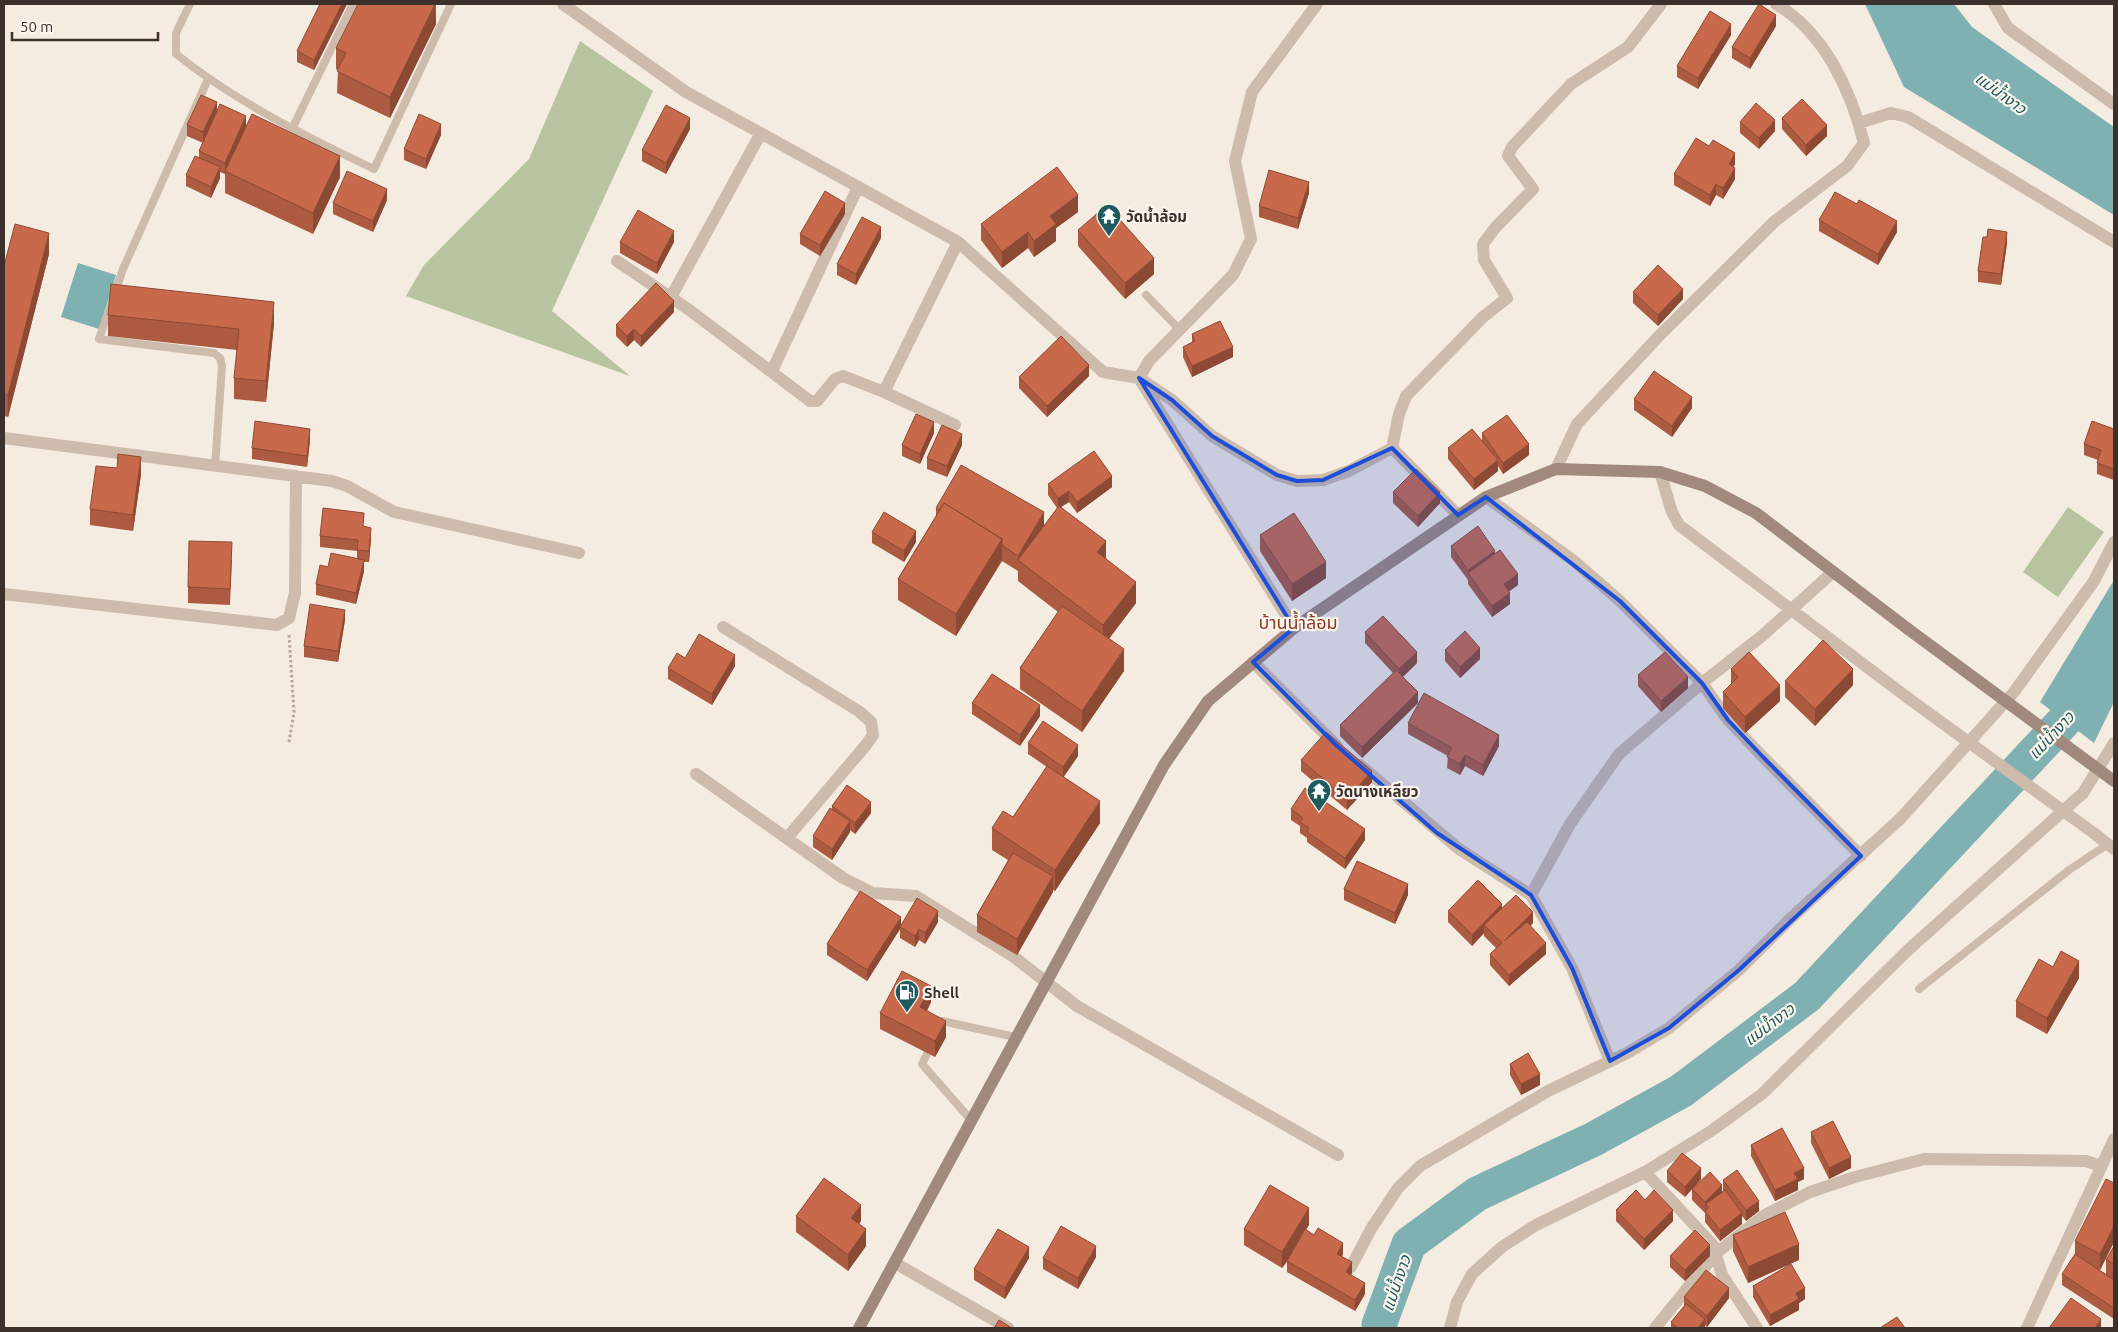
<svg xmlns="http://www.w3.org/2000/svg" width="2118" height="1332" font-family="Ubuntu,'Noto Sans Thai',sans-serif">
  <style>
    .green { fill: #b8c4a0 }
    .water { fill: #7fb0b2 }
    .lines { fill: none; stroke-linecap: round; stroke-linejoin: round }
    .river { stroke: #7fb0b2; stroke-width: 35 }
    .path { stroke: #b9a596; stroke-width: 3; stroke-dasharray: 2.5 2.5; stroke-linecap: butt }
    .lane { stroke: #cdbbac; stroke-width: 8 }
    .street { stroke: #cdbbac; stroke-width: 12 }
    .secondary { stroke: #a18a7d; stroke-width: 12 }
    .street-bridge { stroke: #cdbbac; stroke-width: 12 }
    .secondary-bridge { stroke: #a18a7d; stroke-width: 12 }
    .wall { fill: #ac5a40 }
    .shaded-wall { fill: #8c4a34 }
    .building { fill: #c8694b; stroke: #8c4a34 }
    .marked { fill: #1d4ed8; fill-opacity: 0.2; stroke: #1d4ed8; stroke-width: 4; stroke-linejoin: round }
    .labels { text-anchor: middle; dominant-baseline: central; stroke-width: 4.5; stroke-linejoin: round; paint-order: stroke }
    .poi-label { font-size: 15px; font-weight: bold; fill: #3b302b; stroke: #fbf5ee; text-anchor: start }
    .water-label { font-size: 16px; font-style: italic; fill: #1f5a5e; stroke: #fbf5ee }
    .quarter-label { font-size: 18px; fill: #8c3b22; stroke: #fbf5ee }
  </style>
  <rect width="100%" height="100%" fill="#f4ebe1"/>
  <path class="green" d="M580 41 653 91 552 311 630 376 406 296 424 265 529 159Z
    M2068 507 2104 532 2058 597 2023 572Z"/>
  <path class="water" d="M1865 4H1954L1972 27 2114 127V215L1904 87Z
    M78 263 116 275 99 329 61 317Z
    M2114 580V702L2094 743 2040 702Z"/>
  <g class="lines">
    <path class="river" d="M1380 1328 1379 1325 1409 1244 1477 1194 1594 1139 1681 1091 1807 996 2093 690 2114 649"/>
    <path class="path" d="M289 742 294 712 289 635"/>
    <path class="lane" d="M190 4 176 33V54C236 102 305 136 374 169L451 4
      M208 79 123 269 99 339 214 353 220 358 222 366 215 467
      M292 129 353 4
      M1146 295 1180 330
      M1919 989 2069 870 2108 844
      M940 1027 942 1021 1015 1037
      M931 1046 922 1064 971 1120"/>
    <path class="street" d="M563 4 686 92 958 242 1103 372 1139 378 1294 628
      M1317 4 1252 92 1235 161 1251 239 1233 275 1149 361 1139 378 1172 400 1212 436 1277 475 1297 481 1323 480 1349 471 1392 448 1399 414 1406 396 1483 317 1507 298 1484 260 1483 244 1495 228 1533 189 1508 156 1512 147 1571 84 1628 47 1661 4
      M1994 4 2008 28 2114 104
      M1859 123 1891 113 1908 117 2114 242
      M617 261 688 309 810 401H817L835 379 843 376 884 392 955 425
      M671 297 761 133
      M772 371 858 187
      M884 392 958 242
      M4 438 332 481 347 486 394 512 579 553
      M1392 448 1458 515
      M1556 469 1577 424 1659 336 1775 221 1847 166 1864 143C1851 90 1824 32 1776 4
      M1660 472 1672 512 1679 525 1908 698
      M1486 497 1574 561 1620 601 1702 683 1728 720 1763 757 1861 856
      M4 594 277 625 289 618 295 593 296 476
      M723 627 860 712 871 722 873 735 866 745 787 838
      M1253 662 1337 746
      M1360 765 1459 849 1531 895 1572 968 1610 1061
      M696 774 843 878 873 893 916 896 1014 957 1077 1006 1338 1155
      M2095 834 2114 849
      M1531 895 1570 824 1619 754 1702 683 1762 636 1833 572
      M1645 1172 1713 1245 1722 1275 1757 1328
      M895 1263 1008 1328
      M1351 1267 1371 1229 1398 1188 1420 1166 1548 1091 1627 1053 1669 1028 1739 970 1790 919 1901 818 2014 692 2094 581 2114 542
      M1450 1328 1457 1302 1472 1274 1502 1247 1536 1225 1645 1172 1711 1131 1762 1094 1907 951 2083 793 2114 743
      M1655 1328 1716 1253 1765 1215 1810 1192 1855 1177 1924 1159 2086 1161 2101 1166
      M2027 1328 2114 1139"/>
    <path class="secondary" d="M859 1328 1164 765 1208 701 1294 628 1486 497 1556 469 1660 472 1705 486 1756 513 1908 629"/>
    <path class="street-bridge" d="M1908 698 2095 834"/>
    <path class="secondary-bridge" d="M1908 629 2114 781"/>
  </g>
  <path class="wall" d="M320 4H347L314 70 297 62V51Z
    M436 4V24L390 118 337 93 338 70 336 69V48Z
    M1776 26 1750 69 1732 58V47Z
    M1731 35 1698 89 1677 77V66Z
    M217 113 246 127 340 177 313 234 225 193V172V174L220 172V178L211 198 186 186V175L199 158V151L203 143 187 136V125Z
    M1782 118 1827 136 1806 156 1782 129Z
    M1740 122 1775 131 1759 149 1740 133Z
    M690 129 666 174 642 161V150Z
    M441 135 426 169 404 160V149Z
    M1735 164 1734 167 1735 179 1723 199 1716 195 1710 206 1674 185V174Z
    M1309 193 1298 229 1259 217V206Z
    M387 200 373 232 333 214V203Z
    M1857 204 1897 232 1878 265 1819 231V220Z
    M1078 212 1056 228V241L1034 257 1028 248 1002 268 981 240V224Z
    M845 214 820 256 800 244V234Z
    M1078 230 1154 274 1125 299 1078 246Z
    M1987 237 2007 243 2001 285 1978 282V271Z
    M881 238 856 285 837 275V264Z
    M620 242H674L657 274 620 253Z
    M49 254 8 417 4 416V266Z
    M1633 292 1683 299 1658 326 1633 303Z
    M674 312 641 347 634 340 627 347 616 336V325Z
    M108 315 274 323 266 402 234 399V378L237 350 108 336Z
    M1192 334 1233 357 1192 377 1183 357V347L1192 342Z
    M1089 376 1047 417 1019 388V377Z
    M1634 399 1692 408 1672 437 1634 410Z
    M2114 429V480L2097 474V463L2098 460 2084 455V444Z
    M934 433 920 464 902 456V445Z
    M1482 433 1529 455 1503 474 1498 466V471L1474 490 1448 459V448L1482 440Z
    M310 440 307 467 252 459V448Z
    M962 445 947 477 927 469V458Z
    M141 474 133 531 90 525V509Z
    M1048 484 1112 487 1077 513 1069 502 1061 507 1106 558 1136 603 1109 639 1124 671 1082 732 1020 689V668L1058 612 1018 581V571L1002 561 956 636 898 600V579L936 516V508L1044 526 1057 508 1048 495Z
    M1393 492 1440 503 1418 527 1393 503Z
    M364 527 371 538 369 562H364V571L356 604 316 595V584L328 567 357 559V551L320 547V536Z
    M872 532 916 542 904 562 872 543Z
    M1260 535 1326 578 1292 601 1260 551Z
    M1451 546 1495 553 1518 585 1509 591 1510 604 1492 617 1468 584V580L1451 557Z
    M232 559 230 605 188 603V587Z
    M345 620 338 662 304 657V646Z
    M1365 632 1417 663 1403 677 1418 703 1362 758 1340 736V725L1393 673 1365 643Z
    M1445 650 1480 659 1460 678 1445 661Z
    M685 658 735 666 712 705 668 679V668Z
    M1731 669 1780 701 1745 733 1723 708V692L1731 684Z
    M1638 675 1688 688 1661 712 1638 686Z
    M1785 681 1853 685 1815 726 1785 697Z
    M972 703 1040 716 1020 746 972 714Z
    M1408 723 1499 746 1483 776 1465 766 1460 775 1447 768 1448 756 1408 734Z
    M1028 743 1078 756 1063 777 1100 823 1055 891 1053 890V892L1017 955 977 932V915L1008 860 992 850V828L1013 817 1047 767 1028 754Z
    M1301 760 1372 782 1347 810 1301 771Z
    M832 806 871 813 855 834 850 830V832L832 860 813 847V836L832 809Z
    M1291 809 1365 840 1345 869 1307 842V838L1300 833V826L1291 820Z
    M1344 889 1408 895 1395 924 1344 900Z
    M1502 908 1533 923 1530 926 1546 954 1509 986 1490 965V954L1496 948 1484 936V933L1472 946 1448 922V911Z
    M938 922 925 944 919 940 915 947 900 938V929L867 981 827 955V944L901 925Z
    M2053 967 2079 978 2047 1034 2016 1017V1001Z
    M931 1002 927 1011 946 1037 935 1057 880 1029V1013Z
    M1510 1064 1540 1085 1521 1095 1510 1075Z
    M1811 1132 1851 1168 1829 1179 1811 1143Z
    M1751 1145 1804 1179 1798 1182V1190L1775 1201 1751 1156Z
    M1667 1171 1701 1179 1685 1197 1667 1182Z
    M1723 1180 1759 1211 1746 1221 1742 1216V1224L1720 1241 1705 1222V1213L1692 1200V1189L1722 1192 1723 1191Z
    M2114 1183V1242L2100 1270 2096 1268 2106 1274V1260L2114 1246V1319L2062 1285V1274L2075 1255V1241Z
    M1645 1200 1673 1221 1644 1250 1616 1221V1210Z
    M796 1216 861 1221 859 1224 866 1246 848 1271 796 1232Z
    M1309 1225 1305 1230 1343 1254 1342 1257 1352 1273 1351 1275 1365 1294 1355 1311 1287 1272V1262L1282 1268 1244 1245V1229Z
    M1733 1235 1799 1260 1748 1283 1733 1251Z
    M1670 1256H1710L1685 1281 1670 1267Z
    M1096 1257 1078 1289 1043 1269V1258Z
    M1029 1258 1005 1299 974 1280V1269Z
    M1753 1286 1805 1299 1799 1303V1310L1770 1326 1753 1297Z
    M1684 1297 1729 1298 1707 1327 1705 1325V1328H1671V1322L1684 1306Z"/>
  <path class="shaded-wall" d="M342 4H347L314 70V60Z
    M435 4 436 24 390 118V97Z
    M1776 15V26L1750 69V58Z
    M1731 24V35L1698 89V78Z
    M217 102V113L203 143V132Z
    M246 116V127L225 174V163Z
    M690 118V129L666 174V163Z
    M1775 120V131L1759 149V138Z
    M441 124V135L426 169V159Z
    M1827 125V136L1806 156V145Z
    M1735 153V164L1729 175V164Z
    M340 156V177L313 234V213Z
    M220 167V178L211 198V187Z
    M1735 168V179L1723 199V188Z
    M1309 182V193L1298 229V218Z
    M1716 184V195L1710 206V195Z
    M387 189V200L373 232V221Z
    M1078 195V212L1056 228V241L1034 257V241L1050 216Z
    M845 203V214L820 256V245Z
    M1897 221V232L1878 265V254Z
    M881 227V238L856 285V274Z
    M674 231V242L657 274V263Z
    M1028 232V248L1002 268V252Z
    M2007 232V243L2001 285V274Z
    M49 233V254L8 417V395Z
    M1154 258V274L1125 299V283Z
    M1683 289V299L1658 326V315Z
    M674 301V312L641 347V336Z
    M274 302V323L266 402V381Z
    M634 329V340L627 347V336Z
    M1233 347V357L1192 377V366Z
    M1089 365V376L1047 417V406Z
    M1692 397V408L1672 437V426Z
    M934 422V433L920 464V454Z
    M310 429V440L307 467V456Z
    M962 434V445L947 477V466Z
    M1529 444V455L1503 474V463Z
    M141 457V474L133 531V515Z
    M1498 460V471L1474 490V479Z
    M1112 476V487L1077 513V502Z
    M1069 491V502L1058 509V498Z
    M1440 492V503L1418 527V516Z
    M1044 512V529L1018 560V556Z
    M371 528V538L369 562V551Z
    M916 531V542L904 562V551Z
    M1002 539V560L956 636V614Z
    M1106 541V563L1097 552Z
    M1495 551V562L1468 573V570Z
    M364 560V571L356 604V593Z
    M1326 562V578L1292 601V584Z
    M1518 574V585L1504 595V584Z
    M1136 582V603L1103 646V625Z
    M1510 593V604L1492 617V606Z
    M345 610V620L338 662V651Z
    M1480 648V659L1460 678V667Z
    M1124 649V671L1082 732V711Z
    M1417 652V663L1399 680V669Z
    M735 655V666L712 705V694Z
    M1853 669V685L1815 726V709Z
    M1688 677V688L1661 712V701Z
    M1780 685V701L1745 733V717Z
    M1418 692V703L1362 758V747Z
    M1040 705V716L1020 746V735Z
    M1499 735V746L1483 776V765Z
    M1078 745V756L1063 778V767Z
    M1465 755V766L1460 775V764Z
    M1372 771V782L1347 810V799Z
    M1100 801V823L1055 891V870Z
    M871 802V813L855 834V823Z
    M850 821V832L832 860V849Z
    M1365 829V840L1345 869V858Z
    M1053 876V892L1017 955V939Z
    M1408 884V895L1395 924V913Z
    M1502 904V914L1484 925V933L1472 946V935Z
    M938 911V922L925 944V933Z
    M1533 912V923L1504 952V941Z
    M901 917V927H900V929L867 981V970Z
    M919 929V940L915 947V936Z
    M1546 943V954L1509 986V975Z
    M2079 961V978L2047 1034V1018Z
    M931 986V1002L920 1023V1007Z
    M946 1021V1037L935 1057V1041Z
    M1540 1074V1085L1521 1095V1084Z
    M1851 1157V1168L1829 1179V1168Z
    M1701 1168V1179L1685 1197V1187Z
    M1804 1168V1179L1798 1182V1190L1775 1201V1190L1794 1173Z
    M1722 1185V1196L1706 1204V1212L1705 1213V1202Z
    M1759 1201V1211L1746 1221V1210Z
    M861 1205V1221L851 1234V1218Z
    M1309 1208V1225L1282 1268V1252Z
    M1673 1210V1221L1644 1250V1239Z
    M1742 1213V1224L1720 1241V1230Z
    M2114 1226V1242L2100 1270V1254Z
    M866 1229V1246L848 1271V1255Z
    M1343 1243V1254L1337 1265V1254Z
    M1799 1244V1260L1748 1283V1267Z
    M1710 1245V1256L1685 1281V1270Z
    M1096 1246V1257L1078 1289V1278Z
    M1029 1247V1258L1005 1299V1288Z
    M1352 1262V1273L1346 1283V1272Z
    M1365 1283V1294L1355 1311V1300Z
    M1729 1288V1298L1707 1327V1316Z
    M1805 1288V1299L1799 1303V1310L1770 1326V1315L1796 1293Z
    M1705 1319V1328H1698Z
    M2101 1319V1328H2095Z"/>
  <path class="building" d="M320 4H342L314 60 297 51Z
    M358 4H435L390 97 337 71 346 53 336 48Z
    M1759 4 1776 15 1750 58 1732 47Z
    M1710 11 1731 24 1698 78 1677 66Z
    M201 95 217 102 203 132 187 125Z
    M1802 99 1827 125 1806 145 1782 118Z
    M1756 103 1775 120 1759 138 1740 122Z
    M220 104 246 116 225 163 199 151Z
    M666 105 690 118 666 163 642 150Z
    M252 114 340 156 313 213 225 171Z
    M419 114 441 124 426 159 404 149Z
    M1696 138 1709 146 1713 140 1735 153 1729 164 1735 168 1723 188 1716 184 1710 195 1674 174Z
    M195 156 220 167 211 187 186 175Z
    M1057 167 1078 195 1050 216 1056 224 1034 241 1028 232 1002 252 981 224Z
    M1269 170 1309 182 1298 218 1259 206Z
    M347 171 387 189 373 221 333 203Z
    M825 191 845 203 820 245 800 234Z
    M1835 192 1857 204 1859 200 1897 221 1878 254 1819 220Z
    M1107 205 1154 258 1125 283 1078 230Z
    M638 210 674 231 657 263 620 242Z
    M862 217 881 227 856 274 837 264Z
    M15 224 49 233 8 395 4 394V266Z
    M1988 229 2007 232 2001 274 1978 271 1983 237H1987Z
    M1658 265 1683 289 1658 315 1633 292Z
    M656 283 674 301 641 336 634 329 627 336 616 325Z
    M111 284 274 302 266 381 234 378 239 329 108 315Z
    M1220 321 1233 347 1192 366 1183 347 1195 341 1192 334Z
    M1061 336 1089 365 1047 406 1019 377Z
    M1654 371 1692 397 1672 426 1634 399Z
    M916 414 934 422 920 454 902 445Z
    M1507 415 1529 444 1503 463 1482 433Z
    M255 421 310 429 307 456 252 448Z
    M2092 421 2114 429V469L2097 463 2101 450 2084 444Z
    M942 425 962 434 947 466 927 458Z
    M1472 429 1498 460 1474 479 1448 448Z
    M1094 451 1112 476 1077 502 1069 491 1058 498 1048 484Z
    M118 454 141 457 133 515 90 509 96 466 117 468Z
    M961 465 1044 512 1018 556 1002 545V539L944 503 940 510 936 508Z
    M1416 469 1440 492 1418 516 1393 492Z
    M944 503 1002 539 956 614 898 579Z
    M1059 506 1106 541 1097 552 1136 582 1103 625 1018 560Z
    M323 508 364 513 363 526 371 528 369 551 357 550 358 540 320 536Z
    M884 512 916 531 904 551 872 532Z
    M1294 513 1326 562 1292 584 1260 535Z
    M1478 526 1495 551 1468 570 1451 546Z
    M189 541 232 542 230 589 188 587Z
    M1500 550 1518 574 1504 584 1510 593 1492 606 1468 573Z
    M331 553 364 560 356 593 316 584 320 565 328 567Z
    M310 604 345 610 338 651 304 646Z
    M1062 606 1124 649 1082 711 1020 668Z
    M1383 616 1417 652 1399 669 1365 632Z
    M1465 631 1480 648 1460 667 1445 650Z
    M699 634 735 655 712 694 668 668 677 653 685 658Z
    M1823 640 1853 669 1815 709 1785 681Z
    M1665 652 1688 677 1661 701 1638 675Z
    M1749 652 1780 685 1745 717 1723 692 1738 677 1731 669Z
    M1396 670 1418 692 1362 747 1340 725Z
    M992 674 1040 705 1020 735 972 703Z
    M1424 693 1499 735 1483 765 1465 755 1460 764 1447 757 1452 748 1408 723Z
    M1043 721 1078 745 1063 767 1028 743Z
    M1326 732 1372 771 1347 799 1301 760Z
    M1047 766 1100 801 1055 870 992 828 1003 811 1013 817Z
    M847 785 871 802 855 823 832 806Z
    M1305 788 1365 829 1345 858 1307 832 1309 828 1300 822 1303 818 1291 809Z
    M830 808 850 821 832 849 813 836Z
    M1013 853 1053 876 1017 939 977 915Z
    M1357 861 1408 884 1395 913 1344 889Z
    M1478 880 1502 904 1472 935 1448 911Z
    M860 891 901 917 867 970 827 944Z
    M1516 895 1533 912 1504 941 1527 922 1546 943 1509 975 1490 954 1502 943 1484 925Z
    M917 898 938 911 925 933 919 929 915 936 900 927Z
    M2061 951 2079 961 2047 1018 2016 1001 2039 959 2053 967Z
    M902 971 931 986 920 1007 946 1021 935 1041 880 1013Z
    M1528 1053 1540 1074 1521 1084 1510 1064Z
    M1833 1121 1851 1157 1829 1168 1811 1132Z
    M1782 1128 1804 1168 1794 1173 1798 1179 1775 1190 1751 1145Z
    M1682 1153 1701 1168 1685 1187 1667 1171Z
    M1737 1170 1759 1201 1746 1210 1723 1180Z
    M1710 1172 1722 1185 1705 1202 1692 1189Z
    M824 1178 861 1205 851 1218 866 1229 848 1255 796 1216Z
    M2106 1179 2114 1183V1226L2100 1254 2075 1241Z
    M1270 1185 1309 1208 1282 1252 1244 1229Z
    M1636 1190 1645 1200 1654 1190 1673 1210 1644 1239 1616 1210Z
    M1725 1190 1742 1213 1720 1230 1705 1211 1709 1208 1706 1204Z
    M1785 1212 1799 1244 1748 1267 1733 1235Z
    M1061 1226 1096 1246 1078 1278 1043 1258Z
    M1318 1228 1343 1243 1337 1254 1352 1262 1346 1272 1365 1283 1355 1300 1287 1261 1305 1229 1314 1235Z
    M998 1229 1029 1247 1005 1288 974 1269Z
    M1695 1230 1710 1245 1685 1270 1670 1256Z
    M2114 1246V1264L2106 1260Z
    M2075 1254 2114 1280V1308L2062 1274Z
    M1791 1264 1805 1288 1796 1293 1799 1299 1770 1315 1753 1286Z
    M1706 1270 1729 1288 1707 1316 1684 1297Z
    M2071 1298 2101 1319 2095 1328H2049Z
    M1686 1304 1705 1319 1698 1328H1678L1671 1322Z
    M1897 1317 1905 1328H1880Z
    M999 1320 1012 1328H994Z"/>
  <path class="marked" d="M1139 378 1172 400 1212 436 1277 475 1297 481 1323 480 1392 448 1458 515 1486 497 1620 601 1702 683 1728 720 1763 757 1861 856 1739 970 1669 1028 1610 1061 1572 968 1531 895 1437 833 1337 746 1253 662 1294 628Z"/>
  <defs>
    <symbol id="temple-pin" viewBox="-11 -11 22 30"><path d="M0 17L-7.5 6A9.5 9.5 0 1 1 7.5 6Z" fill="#1f5a5e" stroke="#fbf5ee"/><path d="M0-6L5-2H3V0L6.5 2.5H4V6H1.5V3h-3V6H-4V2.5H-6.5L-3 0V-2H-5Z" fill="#fff"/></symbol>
    <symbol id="fuel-pin" viewBox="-11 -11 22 30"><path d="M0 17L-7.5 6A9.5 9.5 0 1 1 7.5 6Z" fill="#1f5a5e" stroke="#fbf5ee"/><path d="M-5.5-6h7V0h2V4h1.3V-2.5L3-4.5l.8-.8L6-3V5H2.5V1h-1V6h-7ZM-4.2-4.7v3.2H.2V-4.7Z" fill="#fff"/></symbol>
  </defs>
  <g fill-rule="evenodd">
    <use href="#temple-pin" x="1095" y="202" width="28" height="38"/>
    <use href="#temple-pin" x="1305" y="777" width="28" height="38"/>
    <use href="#fuel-pin" x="893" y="978" width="28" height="38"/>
  </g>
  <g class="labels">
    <g class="poi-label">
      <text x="1126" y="216">วัดน้ำล้อม</text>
      <text x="1336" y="791">วัดนางเหลียว</text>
      <text x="924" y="992">Shell</text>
    </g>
    <g class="water-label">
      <text transform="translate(2001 93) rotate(36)">แม่น้ำงาว</text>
      <text transform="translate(2051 735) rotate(-47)">แม่น้ำงาว</text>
      <text transform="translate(1769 1024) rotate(-37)">แม่น้ำงาว</text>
      <text transform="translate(1396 1283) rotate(-71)">แม่น้ำงาว</text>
    </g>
    <g class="quarter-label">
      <text x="1298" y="622">บ้านน้ำล้อม</text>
    </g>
  </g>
  <rect width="2118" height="1332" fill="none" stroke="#3b302b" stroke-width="10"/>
  <path d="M12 32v8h146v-8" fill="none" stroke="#3b302b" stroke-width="2.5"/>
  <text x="20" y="32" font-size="15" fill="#3b302b" stroke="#fbf5ee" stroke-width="4" paint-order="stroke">50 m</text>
</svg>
